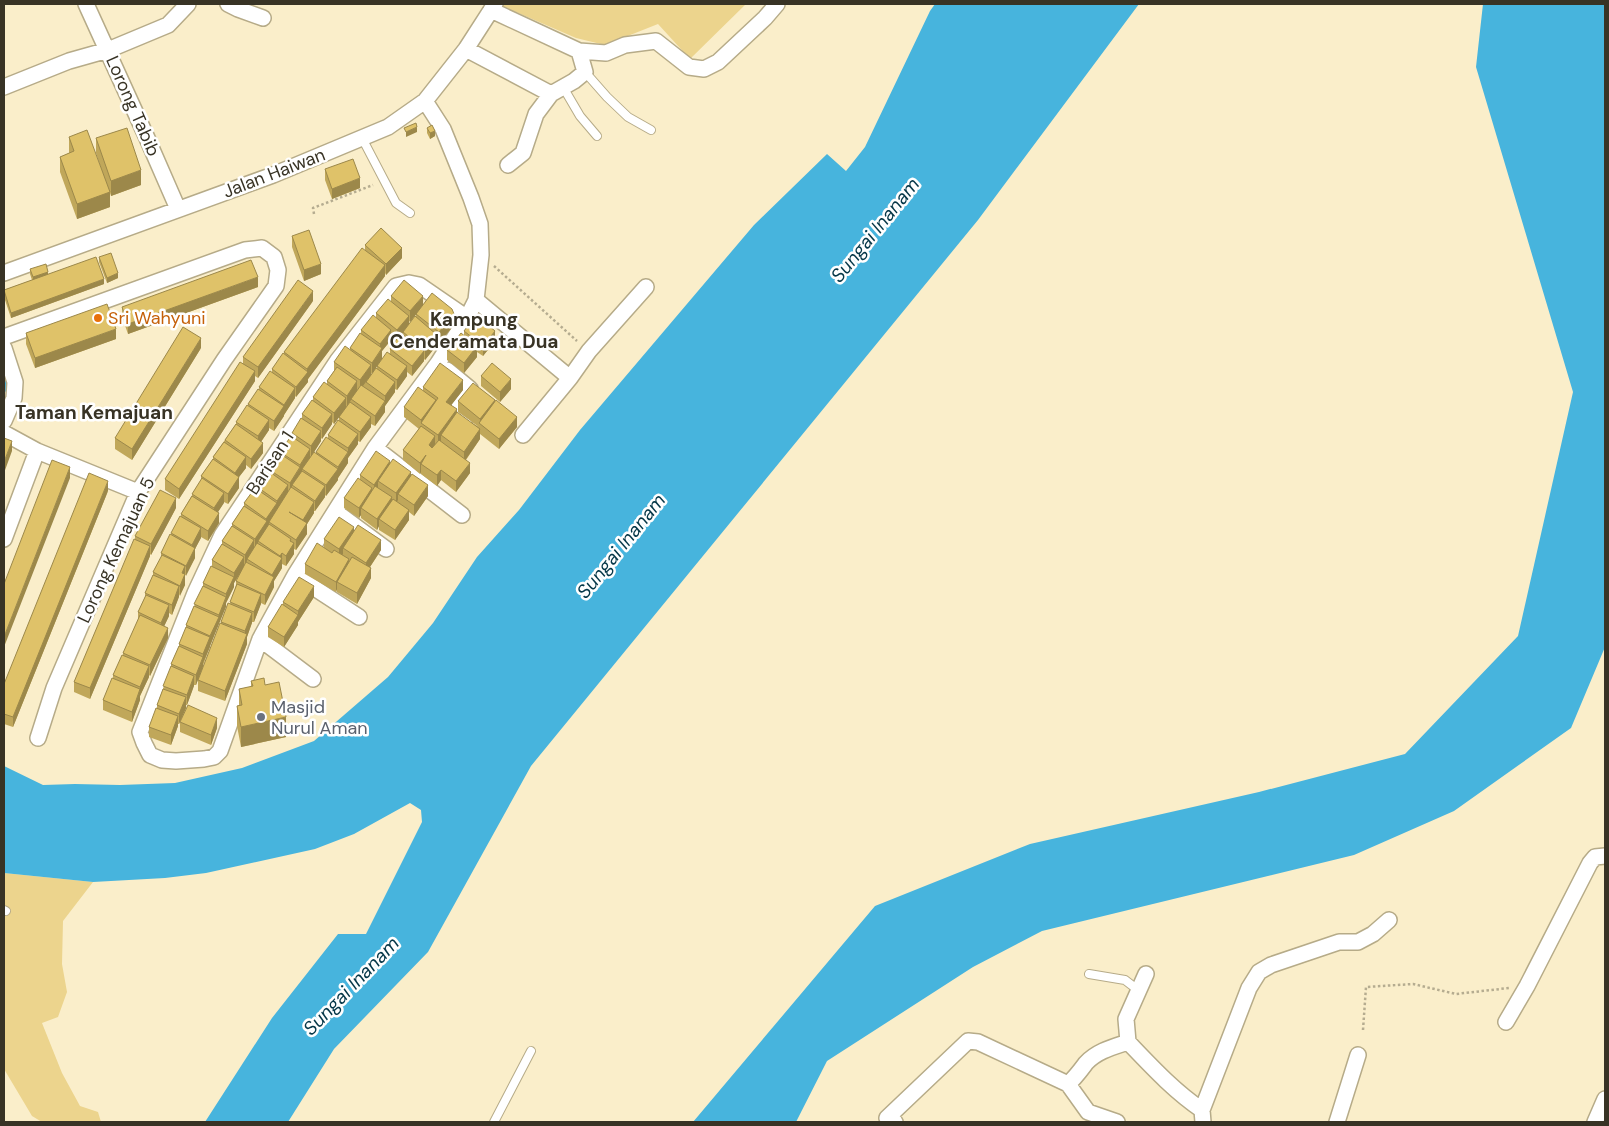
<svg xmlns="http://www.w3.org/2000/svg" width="1609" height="1126" font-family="'DM Sans',sans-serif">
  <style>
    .green { fill: #ecd48d }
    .water { fill: #47b4dd }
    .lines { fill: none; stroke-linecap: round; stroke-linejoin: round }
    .stream { stroke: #47b4dd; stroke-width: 4.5 }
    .service-casing { stroke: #b6ab88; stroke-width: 10 }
    .minor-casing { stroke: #b6ab88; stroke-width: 18 }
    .path { stroke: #b5ac90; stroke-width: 2.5; stroke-dasharray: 2.5 2.5; stroke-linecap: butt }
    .service { stroke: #fff; stroke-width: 8 }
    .minor { stroke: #fff; stroke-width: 15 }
    .wall { fill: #c0a75a; fill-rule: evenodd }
    .shaded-wall { fill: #9c884a }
    .building { fill: #dfc269; stroke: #9c884a }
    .food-dot { fill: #e8710a; stroke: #fff; stroke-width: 2 }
    .worship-dot { fill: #6b7280; stroke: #fff; stroke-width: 2 }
    .labels { text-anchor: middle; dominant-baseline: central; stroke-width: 5; stroke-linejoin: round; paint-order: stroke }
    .street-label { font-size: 18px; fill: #383325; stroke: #fff }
    .food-label { font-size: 18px; fill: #c56008; stroke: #fff; text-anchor: start }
    .worship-label { font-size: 18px; fill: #5b616d; stroke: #fff; text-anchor: start }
    .water-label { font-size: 19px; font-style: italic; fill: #053748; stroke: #fff }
    .neighbourhood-label { font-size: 19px; font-weight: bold; fill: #383325; stroke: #fff }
  </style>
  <rect width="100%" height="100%" fill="#faeeca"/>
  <path class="green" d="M498 4H746L690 59 658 24 605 45 576 38 516 12 494 8Z
    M4 873 93 882 63 921 62 964 67 992 58 1017 42 1023 62 1073 80 1106 98 1112 101 1122H42L32 1116 4 1069Z"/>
  <path class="water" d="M935 4H1139L978 220 531 766 428 952 334 1049 288 1122H205L272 1018 338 934H366L422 822 421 810 410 803 354 834 315 849 206 873 165 878 93 882 4 873V766L43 785 75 784 120 785 175 783 242 768 314 741 388 677 433 623 477 557 519 510 580 430 754 225 827 154 846 171 865 147 930 11Z
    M1483 4H1605L1604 108 1605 111V647L1571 728 1454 811 1354 855 1042 931 973 967 827 1061 796 1122H693L875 906 1030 844 1259 792 1405 754 1518 636 1573 392 1476 67Z"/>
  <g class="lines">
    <path class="stream" d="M4 381 6 386 4 390"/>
    <defs>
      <path id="service" d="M585 72 607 97 628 117 651 130
        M563 87 580 116 597 136
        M362 138 396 203 410 213
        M4 910 6 911
        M1089 974 1125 980 1138 990
        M494 1122 531 1051"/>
      <path id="minor" d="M86 4 147 138 178 209
        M228 4 238 9 263 18
        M491 10 579 51 606 53 625 45 656 41 689 67 704 69 718 62 765 18 777 4
        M466 49 551 94
        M4 87 69 61 108 50 168 25 188 4
        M425 101 443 129 471 198 480 224 481 255 476 300 467 318 438 363 375 448 295 575 260 639 220 751 214 757 204 759 176 761 162 760 150 755 144 743 140 732 195 593 222 535 338 360 396 286 409 283 419 285 467 318
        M508 165 523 153 536 114 551 94 574 81 585 72 579 51
        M4 273 273 175 388 127 425 101 466 49 495 4
        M476 300 570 378 523 435
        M4 337 245 250 262 248 274 257 278 270 276 286 224 360 138 492 54 688 38 738
        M4 348 15 382 14 398 4 421
        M447 370 470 389 453 414 464 422
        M570 378 589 351 646 287
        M4 433 37 451 138 492
        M375 448 462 515
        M336 512 386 549
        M4 539 37 451
        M296 576 359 617
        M260 639 313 679
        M1506 1022 1527 986 1590 863 1595 857 1605 856
        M1128 1042 1126 1019 1146 974
        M895 1122 887 1118 968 1041 978 1042 1068 1084
        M1117 1122 1088 1112 1068 1084C1075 1078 1080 1071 1086 1063 1097 1051 1113 1047 1128 1042 1151 1066 1174 1091 1202 1110
        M1203 1122 1202 1110 1249 988 1259 972 1271 965 1339 942H1358L1373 934 1389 920
        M1337 1122 1358 1055
        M1595 1122 1605 1099"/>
    </defs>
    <use href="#service" class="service-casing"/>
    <use href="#minor" class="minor-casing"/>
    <path class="path" d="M314 214 313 208 373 185
      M494 266 577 341
      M1363 1030 1366 987 1413 984 1456 994 1509 988"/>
    <use href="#service" class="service"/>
    <use href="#minor" class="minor"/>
  </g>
  <path class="wall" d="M427 128 435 136 430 139 427 133Z
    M69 137 103 174 96 153V138L141 185 111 196 110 193V207L77 219 60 172V157L69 153Z
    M325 169 360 188 332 199 325 180Z
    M292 236 321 274 304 281 292 247Z
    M365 245 402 258 386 275 385 273V276L308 379V382L296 397 295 396V398L284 415V416L274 431 269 428V430L261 442 263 453 251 469 246 465V468L239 477V488L228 504 224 502 218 512 219 523 208 541 201 537 195 549V558L185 576V585L179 596 172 615 169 613V616L164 626 168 638 150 676 149 675V677L140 696V700L132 722 103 710V700L113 678V675L123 655V653L138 620V612L145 597V593L153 575V572L161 558V553L181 516V514L201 480V476L213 459V457L236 424V422L248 406V404L259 389V387L272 372V369L284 354V352L365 251Z
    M99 257 118 278 107 283 99 262Z
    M30 269 48 274 104 284 11 318 4 297V290L32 280 30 274Z
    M258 287 128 334 122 317V307Z
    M391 296 423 305 454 325 439 343 437 341V345L425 360 424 359V361L412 376 407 372V376L397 390 395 389V392L385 406V412L375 426 371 424V427L360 442 358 441V444L348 458V463L338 478V477V480L326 496 325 495V497L315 511H314V513L307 524V534L296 550 294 549V554L286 566 282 564V568L274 581V587L265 605 261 603 254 622H252L247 637V644L225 701 198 691V680L221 624V622L230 604 236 585V581L240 573 234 583V587L226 603 210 646 196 685H194L187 705H186V708L179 724H178V726L171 745 149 737V727L157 708V705L171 667V664L179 646V644L186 628V625L203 586V583L212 567V560L222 544V541L232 526V524L244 506V503L256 489V486L268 471V469L280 454V452L292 436V433L302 419V414L313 400V397L327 384V381L334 371V362L350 350V348L361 334V330L376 318V313L391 301ZM416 314V317L409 324V321L410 322ZM391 336 396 340 390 349V353L377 366V369L371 375V373L372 374 382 351 391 340ZM339 417V421L328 435V439L316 452V454L314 452 321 441V438L322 439 332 424V422L334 424Z
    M313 301 258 378 255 376V381L179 499 165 490V479L243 364V357Z
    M464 331 495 341 483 356 477 352V357L464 373 447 360V350L464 335Z
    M26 333 116 339 35 368 26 344Z
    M201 348 132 460 115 449V438Z
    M481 376 511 389 500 402 481 386Z
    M423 387 463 390 451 405 457 414 479 427 458 412V401L495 402 517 427 499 449 480 434V439L466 460 470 473 456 492 441 480 437 486 421 474V472L420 474 403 460V450L419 429 404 417V407L423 390Z
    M390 463 411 476 428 496 414 516 409 512V520L395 540 379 530V526L377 530 361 518V515L359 518 344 508V498L360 480V475Z
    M108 491 13 727 4 724V684Z
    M176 508 151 555 150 554V556L90 699 74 692V682L135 540V536Z
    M354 531 381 550 370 567 371 578 357 604 337 592V589L336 592 305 574V564L324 548V539Z
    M314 597 298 622V625L284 647 268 637V627L283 605V602Z
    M251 681 265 685 286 737 241 747 237 726V706L239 705V689L251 687Z
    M180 722 217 728 211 745 180 732Z"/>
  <path class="shaded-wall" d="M417 127V132L406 137V132Z
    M435 131V136L430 139V133Z
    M141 170V185L111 196V181Z
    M360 178V188L332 199V189Z
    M110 192V207L77 219V204Z
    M402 248V258L386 275V264Z
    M321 264V274L304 281V270Z
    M385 265V276L308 379V382L296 397V387L307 372V369Z
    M48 272V277L33 283V277Z
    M118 273V278L107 283V278Z
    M258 277V287L128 334V324Z
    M104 279V284L11 318V313Z
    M313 291V301L258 378V367Z
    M423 296V306L410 322V311Z
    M454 314V325L439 343V332Z
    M409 316V326L403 332V334L397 340V330Z
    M116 329V339L35 368V358Z
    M391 330V340L382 351V359L372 374V363L380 352V344Z
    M495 331V341L483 356V346Z
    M437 335V345L425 360V350Z
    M201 338V348L132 460V449Z
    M477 346V357L464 373V363Z
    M424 351V361L412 376V366Z
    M371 365V375L360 390V380Z
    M407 366V376L397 390V380Z
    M255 371V381L179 499V489Z
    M511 379V389L500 402V392Z
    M463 380V390L446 412V402Z
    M357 381V391L347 406V396Z
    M395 382V392L385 406V412L375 426V416L385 402V396Z
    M295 388V398L284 415V405Z
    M346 398V408L334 424V413Z
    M436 400V410L421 423V430V420Z
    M495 400V410L480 424V419Z
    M284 406V416L274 431V421Z
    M457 409V419L441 435V441L438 445V435Z
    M332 414V424L322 439V428Z
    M371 417V427L360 442V432Z
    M517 417V427L499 449V439Z
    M269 420V430L258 446V436Z
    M480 429V439L464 462V452Z
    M321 431V441L311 457V446Z
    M358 434V444L348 458V463L338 478V467L348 453V448Z
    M435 436V447L429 456V445Z
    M12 441V451L4 473V462Z
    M263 443V453L251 469V459Z
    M310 449V459L302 469V471L292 485V490L290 493V483L300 468V465Z
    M426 455 421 464V472L420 474V463Z
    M246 457V468L239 477V488L228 504V494L235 483V473Z
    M390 461V471L378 481V488L374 495V485Z
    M470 463V473L456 492V481Z
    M70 467V478L4 647V637Z
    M338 469V480L326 496V485Z
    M441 470V480L437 486V475Z
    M411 472V482L398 494V500L396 503V493Z
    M108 481V491L13 727V717Z
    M288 485V495L277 511V501Z
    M428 485V496L414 516V505Z
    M325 486V497L315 511V501Z
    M372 488V498L361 508V515L359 518V508Z
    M224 493V503L214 518V508Z
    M392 497V508L379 519V526L377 530V519Z
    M176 498V508L151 555V544Z
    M314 502V513L307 524V534L296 550V540L303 529V520Z
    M277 503V513L269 522V526L258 541V545L255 549V539L266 521V519Z
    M409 510V520L395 540V530Z
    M219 513V523L208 541V531Z
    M354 527V538L343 548V554L339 559V549Z
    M201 528V538L195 549V558L186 576V566L192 554V545Z
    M291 539V548L294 543V554L286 566V556Z
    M254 540V550L247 559V561L245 565V555Z
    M381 540V550L366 573V563Z
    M150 546V556L90 699V688Z
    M282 553V568L274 581V587L265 605V595L272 575 280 561V556Z
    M244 557V567L234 583V573Z
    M349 559V569L337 582V589L336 592V582Z
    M185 566V585L180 596V586L182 573Z
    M371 568V578L357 604V593Z
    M234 577V587L226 603V607L210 646V636L226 598V594Z
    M179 586V597L172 615V605Z
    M314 586V597L298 622V625L284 647V637L298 615V611Z
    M261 594V604L254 622V612Z
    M169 605V616L161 633V623Z
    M252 613V623L247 637V644L225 701V691L245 639V631Z
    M168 628V638L150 676V665Z
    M210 637V647L203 663V667L196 685V675L203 658V654Z
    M149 666V677L140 696V700L132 722V712L140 690V687Z
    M194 676V686L187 705V695Z
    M186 697V708L179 724V714Z
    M178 716V726L171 745V735Z
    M286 717V737L241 747V727Z
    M217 718V728L211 745V735Z"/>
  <path class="building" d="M416 123 417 127 406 132 404 128Z
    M432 125 435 131 430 133 427 128Z
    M127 128 141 170 111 181 96 138Z
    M87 130 110 192 77 204 60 157 74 151 69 137Z
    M353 159 360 178 332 189 325 169Z
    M381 228 402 248 386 264 365 245Z
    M309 230 321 264 304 270 292 236Z
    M362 248 385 265 307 369 284 352Z
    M111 253 118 273 107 278 99 257Z
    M96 257 104 279 11 313 4 290Z
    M251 260 258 277 128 324 122 307Z
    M46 264 48 272 33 277 30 269Z
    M298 280 313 291 258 367 243 357Z
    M404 280 423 296 410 311 391 296Z
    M432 293 452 309 454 314 439 332 416 314Z
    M388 299 409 316 397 330 376 313Z
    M107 304 116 329 35 358 26 333Z
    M373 315 391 330 380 344 361 330Z
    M476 315 495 331 483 346 464 331Z
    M415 316 437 335 425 350 403 332Z
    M183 327 201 338 132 449 115 438Z
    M360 333 382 348 372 363 350 348Z
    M401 333 424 351 412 366 390 349Z
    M461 333 477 346 464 363 447 350Z
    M345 346 371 365 360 380 334 362Z
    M387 352 407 366 397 380 377 366Z
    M283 353 308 372 296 387 272 369Z
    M240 362 255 371 179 489 165 479Z
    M440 363 463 380 446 402 457 409 438 435 421 423 438 398 423 387Z
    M492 363 511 379 500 392 481 376Z
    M337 367 357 381 347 396 327 381Z
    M376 368 395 382 385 396 366 382Z
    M270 371 295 388 284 405 259 387Z
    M324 382 346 398 334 413 313 397Z
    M473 383 495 400 480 419 458 401Z
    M361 385 385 401 375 416 351 399Z
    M418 387 436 400 421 420 404 407Z
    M258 389 284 406 274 421 248 404Z
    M312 400 332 414 322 428 302 414Z
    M496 400 517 417 499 439 479 423Z
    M350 402 371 417 360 432 339 417Z
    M247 405 269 420 258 436 236 422Z
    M457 412 480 429 464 452 441 435Z
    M301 418 321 431 311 446 292 433Z
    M338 420 358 434 348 448 328 435Z
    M236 424 263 443 251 459 225 440Z
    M421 426 435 436 429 445 432 448 439 440 470 463 456 481 441 470 437 475 421 464 426 455 420 463 403 450Z
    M291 436 310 449 300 465 280 452Z
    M326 437 348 452 338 467 316 452Z
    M4 438 12 441 4 462Z
    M224 442 246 457 235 473 213 457Z
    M376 451 390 461 374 485 360 475Z
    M314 452 338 469 326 485 302 469Z
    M279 453 300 467 290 483 268 469Z
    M213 459 239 477 228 494 201 476Z
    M393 459 411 472 396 493 378 481Z
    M52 460 70 467 4 637V584Z
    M267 470 288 485 277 501 256 486Z
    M302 471 325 486 315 501 292 485Z
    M89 473 108 481 13 717 4 714V684Z
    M412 474 428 485 414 505 398 494Z
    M202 478 224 493 214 508 192 494Z
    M358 478 372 488 359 508 344 498Z
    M375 486 392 497 377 519 361 508Z
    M291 487 314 502 303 520 289 512 307 523 296 540 269 522Z
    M255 488 277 503 266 519 244 503Z
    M160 490 176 498 151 544 135 536Z
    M192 496 219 513 208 531 181 514Z
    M393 499 409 510 395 530 379 519Z
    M244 506 267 521 255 539 232 524Z
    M180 516 201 528 192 545 171 533Z
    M339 517 354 527 339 549 324 539Z
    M269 524 291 539 290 541 294 543 286 556 282 553 280 556 258 541Z
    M358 525 381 540 366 563 343 548Z
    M232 526 254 540 245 555 222 541Z
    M170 534 195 548 186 566 161 553Z
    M134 539 150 546 90 688 74 682Z
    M257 543 282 558 272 575 247 559Z
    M317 543 332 553 334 550 349 559 336 582 305 564Z
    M222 544 244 557 234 573 212 560Z
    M162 555 185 566 182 573 185 574 180 586 153 572Z
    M352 557 371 568 357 593 337 582Z
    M246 562 274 577 265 595 236 581Z
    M211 566 234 577 226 594 203 583Z
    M153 575 179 586 172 605 145 593Z
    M299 577 314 586 298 611 283 602Z
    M237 584 261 594 254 612 230 602Z
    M203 586 226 597 219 615 194 604Z
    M146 595 169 605 161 623 138 612Z
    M228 603 252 613 245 631 221 622Z
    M282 604 298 615 284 637 268 627Z
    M194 606 219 617 210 636 186 625Z
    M140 615 168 628 150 665 123 653Z
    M220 623 247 634 225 691 198 680Z
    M186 627 210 637 203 654 179 644Z
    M179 646 203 657 196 675 171 664Z
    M122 655 149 666 140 687 113 675Z
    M171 666 194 676 187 695 163 686Z
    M112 678 140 689 132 712 103 700Z
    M264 678 265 685 279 682 286 717 241 727 237 706 242 705 239 689 253 686 251 681Z
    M163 689 186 697 179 714 157 705Z
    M188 705 217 718 211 735 180 722Z
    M156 708 178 716 171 735 149 727Z"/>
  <circle class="food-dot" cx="98" cy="318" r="5"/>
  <circle class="worship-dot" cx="261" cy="717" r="5"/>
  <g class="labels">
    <g class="street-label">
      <text transform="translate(133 106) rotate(66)">Lorong Tabib</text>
      <text transform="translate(274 173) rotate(-21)">Jalan Haiwan</text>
      <text transform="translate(270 463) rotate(-57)">Barisan 1</text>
      <text transform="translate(116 550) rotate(-65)">Lorong Kemajuan 5</text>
    </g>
    <g class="food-label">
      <text x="108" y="318">Sri Wahyuni</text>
    </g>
    <g class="worship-label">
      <text x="271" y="707">Masjid<tspan x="271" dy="21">Nurul Aman</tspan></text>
    </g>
    <g class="water-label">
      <text transform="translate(875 230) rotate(-51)">Sungai Inanam</text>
      <text transform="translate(621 546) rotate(-51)">Sungai Inanam</text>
      <text transform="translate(351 986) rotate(-46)">Sungai Inanam</text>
    </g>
    <g class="neighbourhood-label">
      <text x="474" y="319">Kampung<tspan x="474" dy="22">Cenderamata Dua</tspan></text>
      <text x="94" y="412">Taman Kemajuan</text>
    </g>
  </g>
  <rect width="1609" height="1126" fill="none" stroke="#383325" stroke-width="10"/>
</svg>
